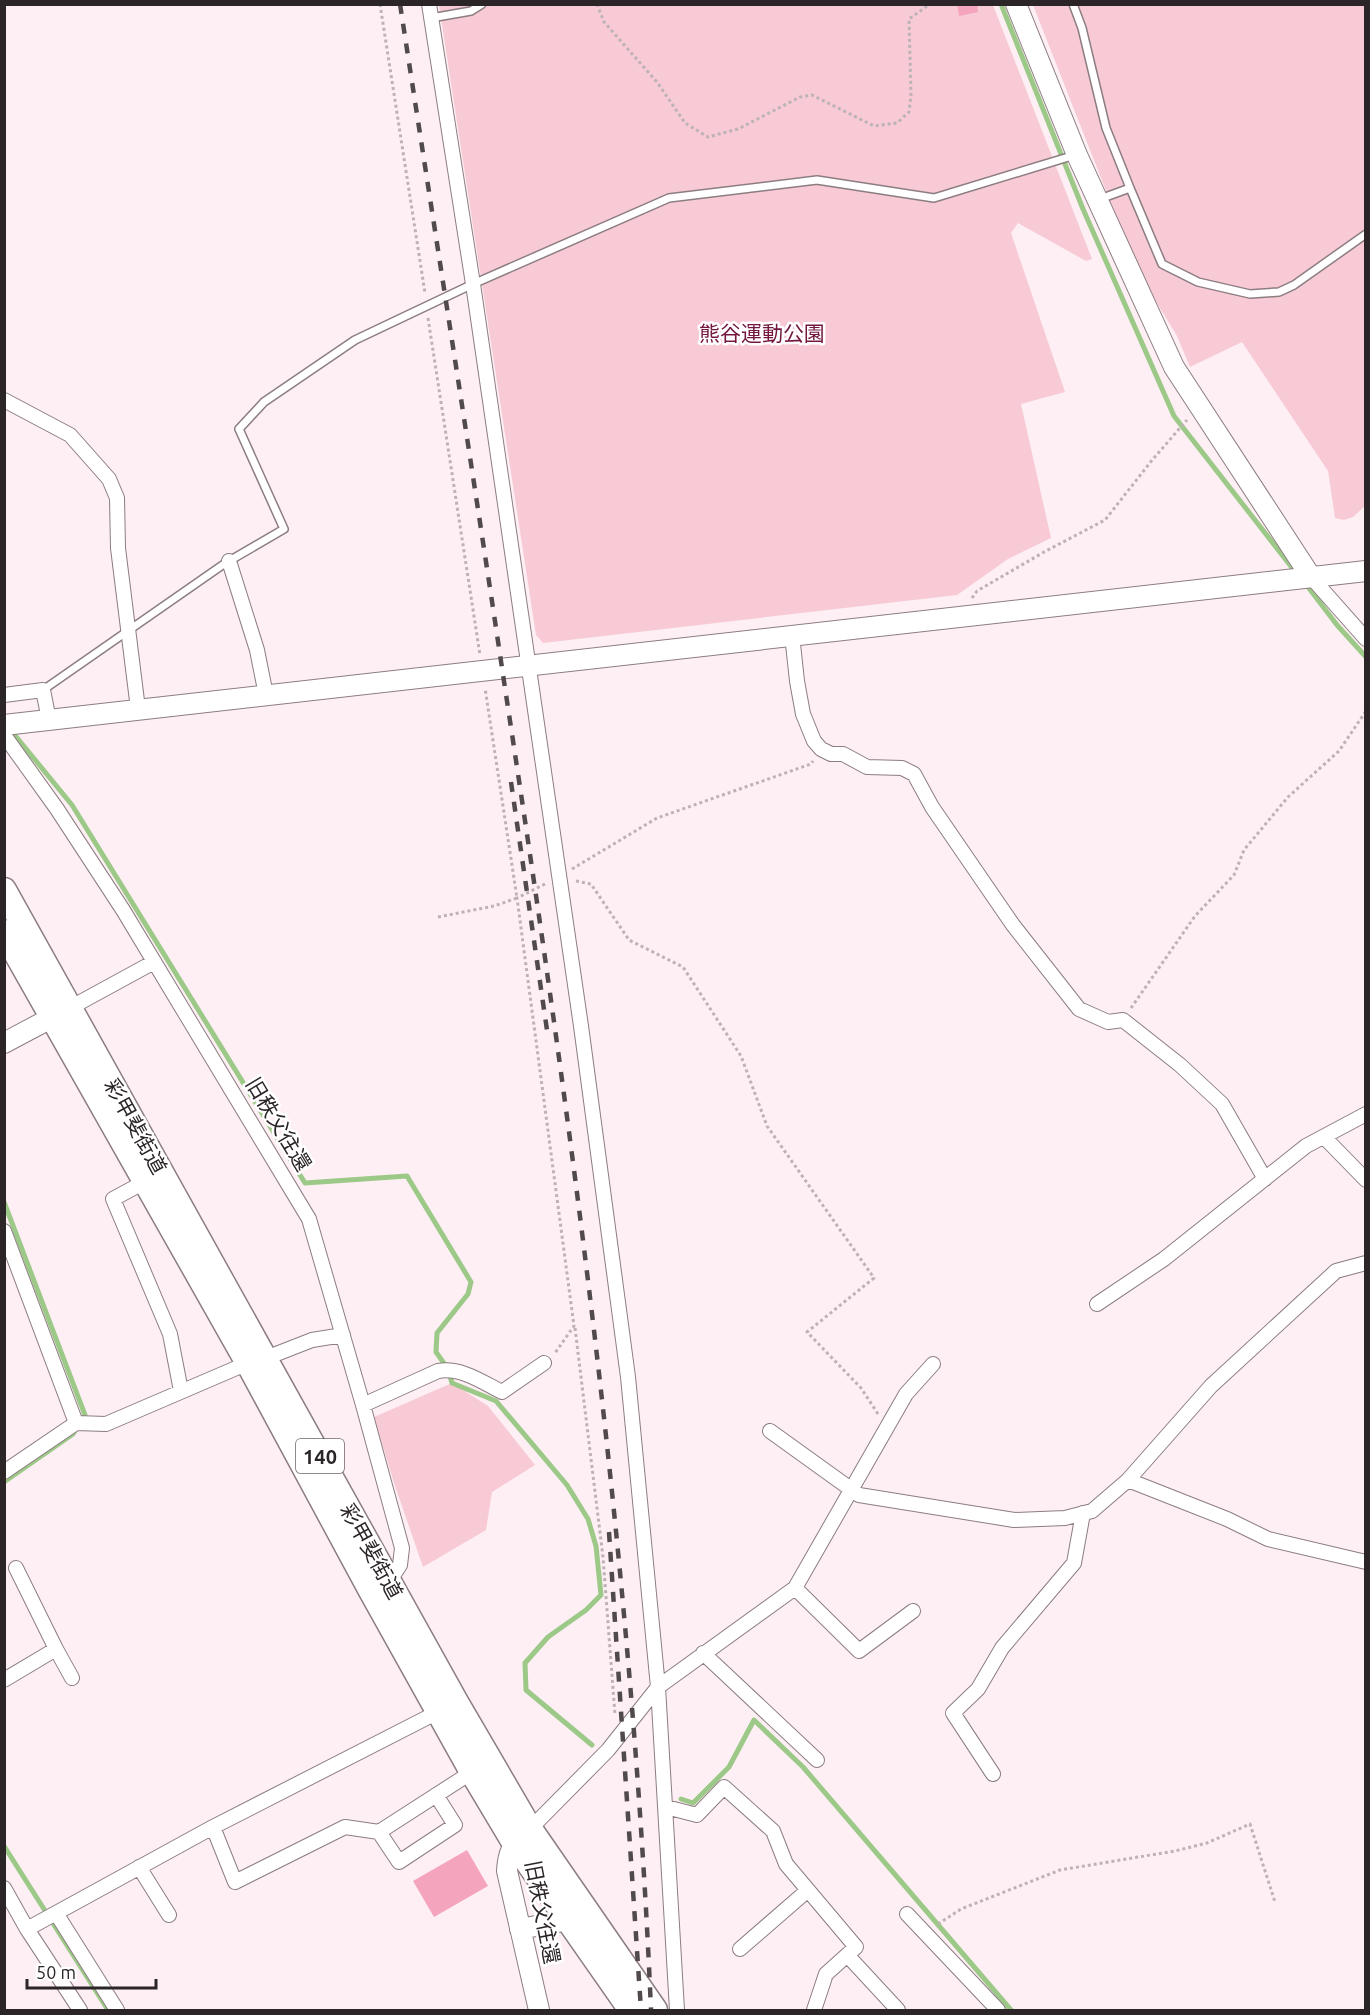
<svg xmlns="http://www.w3.org/2000/svg" width="1370" height="2015" font-family="Ubuntu,'Noto Sans JP',sans-serif">
  <style>
    .green { fill: #f7cad6 }
    .lines { fill: none; stroke-linecap: round; stroke-linejoin: round }
    .stream { stroke: #9dc988; stroke-width: 5 }
    .building { fill: #f5a4bd }
    .lane-casing { stroke: #8c7d81; stroke-width: 10 }
    .street-casing { stroke: #8c7d81; stroke-width: 16 }
    .secondary-casing { stroke: #8c7d81; stroke-width: 22 }
    .highway-casing { stroke: #8c7d81; stroke-width: 27 }
    .path { stroke: #bdb2b5; stroke-width: 3; stroke-dasharray: 3 3; stroke-linecap: butt }
    .lane { stroke: #fff; stroke-width: 7 }
    .street { stroke: #fff; stroke-width: 14 }
    .secondary { stroke: #fff; stroke-width: 20 }
    .highway { stroke: #fff; stroke-width: 24 }
    .rail { stroke: #514a4c; stroke-width: 4.5; stroke-dasharray: 10 10; stroke-linecap: butt }
    .labels { text-anchor: middle; dominant-baseline: central; stroke-width: 5; stroke-linejoin: round; paint-order: stroke }
    .shield { fill: #fff; stroke: #6b6668; stroke-width: 1.5 }
    .shield-label { font-size: 20px; font-weight: bold; fill: #2b2527 }
    .park-label { font-size: 21px; fill: #73173f; stroke: #fff }
    .street-label { font-size: 21px; fill: #2b2527; stroke: #fff }
  </style>
  <rect width="100%" height="100%" fill="#fdeff3"/>
  <path class="green" d="M439 5H993L1092 259 1086 261 1018 223 1011 233 1065 392 1021 404 1051 538 1008 559 957 595 543 643 536 635Z
    M1033 5H1365L1366 505 1353 517 1344 520 1335 518 1328 471 1242 342 1190 367 1177 336 1138 272Z
    M452 1383 488 1406 535 1465 492 1492 486 1530 423 1567 394 1483 374 1417Z"/>
  <g class="lines">
    <path class="stream" d="M1001 4 1083 209 1174 416 1297 574
      M1305 583 1337 625 1366 657
      M9 728 72 805 305 1183 407 1176 471 1282 468 1294 437 1333 436 1352 448 1369 452 1383 496 1401 567 1485 588 1519 596 1546 601 1595 586 1610 548 1637 525 1663 526 1690 592 1745
      M4 1202 85 1415 81 1422
      M4 1482 73 1434 76 1429
      M681 1799 693 1803 729 1767 754 1720 803 1767 1011 2010
      M4 1846 108 2010"/>
  </g>
  <path class="building" d="M957 4H977L978 12 959 16Z
    M467 1850 488 1886 434 1917 413 1881Z"/>
  <g class="lines">
    <defs>
      <path id="lane" d="M1073 4 1082 28 1106 128 1130 188
        M431 18 471 11 482 4
        M1100 199 1130 188 1162 264 1198 282 1250 294 1279 292 1294 285 1366 234
        M43 690 224 564 284 529 239 429 264 402 355 340 473 284 669 198 817 180 934 198 1075 155"/>
      <path id="street" d="M429 4 473 284 581 1026 628 1377 658 1687 677 2010
        M4 400 70 435 109 479 117 498 118 548 138 709
        M229 561 257 650 266 695
        M1311 577 1366 639
        M792 635 797 681 803 714 814 741 821 749 831 754H843L867 767 902 768 914 774 932 807 1013 925 1079 1009 1108 1022 1123 1020 1180 1065 1222 1104 1265 1179
        M4 695 43 690 49 720
        M4 735 57 809 123 910 309 1219 363 1405 402 1548 400 1565 389 1582
        M66 1010 154 962
        M1324 1137 1366 1180
        M150 1179 113 1199 170 1334 181 1391
        M4 1231 76 1423
        M1097 1304 1164 1259 1306 1146 1366 1114
        M266 1358 312 1340 343 1335
        M363 1405 438 1371C461 1367 482 1382 502 1392L544 1363
        M770 1431 859 1495 1014 1520 1065 1518 1092 1511 1128 1480 1211 1386 1336 1271 1366 1263
        M4 1472 76 1423 106 1424 248 1363
        M1128 1480 1227 1519 1268 1539 1366 1562
        M795 1588 859 1651 913 1611
        M56 1649 72 1678
        M703 1653 817 1760
        M4 1680 56 1649 16 1568
        M993 1774 953 1713 978 1689 1002 1648 1074 1563 1083 1513
        M666 1807 697 1815 724 1787 773 1831 786 1864 856 1947 826 1974 814 2010
        M213 1827 235 1882 345 1827 379 1832 472 1772
        M530 1829 608 1750 658 1687 795 1588 906 1394 933 1364
        M379 1832 399 1862 455 1825 436 1795
        M139 1867 169 1915
        M4 1888 27 1929 80 2010
        M56 1913 117 2010
        M907 1914 998 2010
        M27 1929 213 1827 438 1712
        M740 1949 808 1890
        M848 1956 898 2010"/>
      <path id="secondary" d="M1016 4 1077 155 1174 367 1311 577
        M4 725 1366 571
        M4 1043 53 1017
        M525 1834C511 1847 508 1853 507 1871L539 2010
        M520 1929 568 1920"/>
      <path id="highway" d="M4 890 456 1702 530 1829 655 2010
        M4 932 248 1363 370 1589 472 1772 515 1844 631 2010"/>
    </defs>
    <use href="#lane" class="lane-casing"/>
    <use href="#street" class="street-casing"/>
    <use href="#secondary" class="secondary-casing"/>
    <use href="#highway" class="highway-casing"/>
    <path class="path" d="M380 4 425 293
      M597 4 604 22 657 82 685 123 708 137 738 129 800 97 812 95 874 126 897 123 909 112 911 96 909 19 930 4
      M428 318 480 655
      M972 598 977 591 1044 552 1105 520 1153 459 1187 420
      M572 869 657 818 811 764 813 761
      M576 881 591 884 629 940 683 967 741 1056 767 1126 874 1278 807 1332 861 1388 878 1414
      M545 884 517 898 574 1326 555 1353
      M438 917 494 906 517 898 485 688
      M1131 1008 1195 916 1234 875 1244 850 1288 797 1339 751 1366 711
      M575 1328 603 1557 615 1715
      M938 1924 961 1909 1060 1870 1175 1851 1207 1843 1250 1824 1275 1902"/>
    <use href="#lane" class="lane"/>
    <use href="#street" class="street"/>
    <use href="#secondary" class="secondary"/>
    <use href="#highway" class="highway"/>
    <path class="rail" d="M400 4C435 232 471 460 505 688 572 1127 632 1567 651 2010
      M511 782 548 1037
      M609 1532 641 2010"/>
  </g>
  <g class="labels">
    <rect class="shield" x="296" y="1439" width="48" height="34" rx="4.5"/>
    <g class="shield-label">
      <text x="320" y="1456">140</text>
    </g>
    <g class="park-label">
      <text x="762" y="333">熊谷運動公園</text>
    </g>
    <g class="street-label">
      <text transform="translate(279 1124) rotate(59)">旧秩父往還</text>
      <text transform="translate(136 1126) rotate(61)">彩甲斐街道</text>
      <text transform="translate(372 1551) rotate(61)">彩甲斐街道</text>
      <text transform="translate(543 1912) rotate(79)">旧秩父往還</text>
    </g>
  </g>
  <rect width="1370" height="2015" fill="none" stroke="#2b2527" stroke-width="12"/>
  <path d="M27 1979v9h129v-9" fill="none" stroke="#2b2527" stroke-width="3"/>
  <text x="36" y="1979" font-size="18" fill="#2b2527" stroke="#ffffff" stroke-width="4.5" paint-order="stroke">50 m</text>
</svg>
